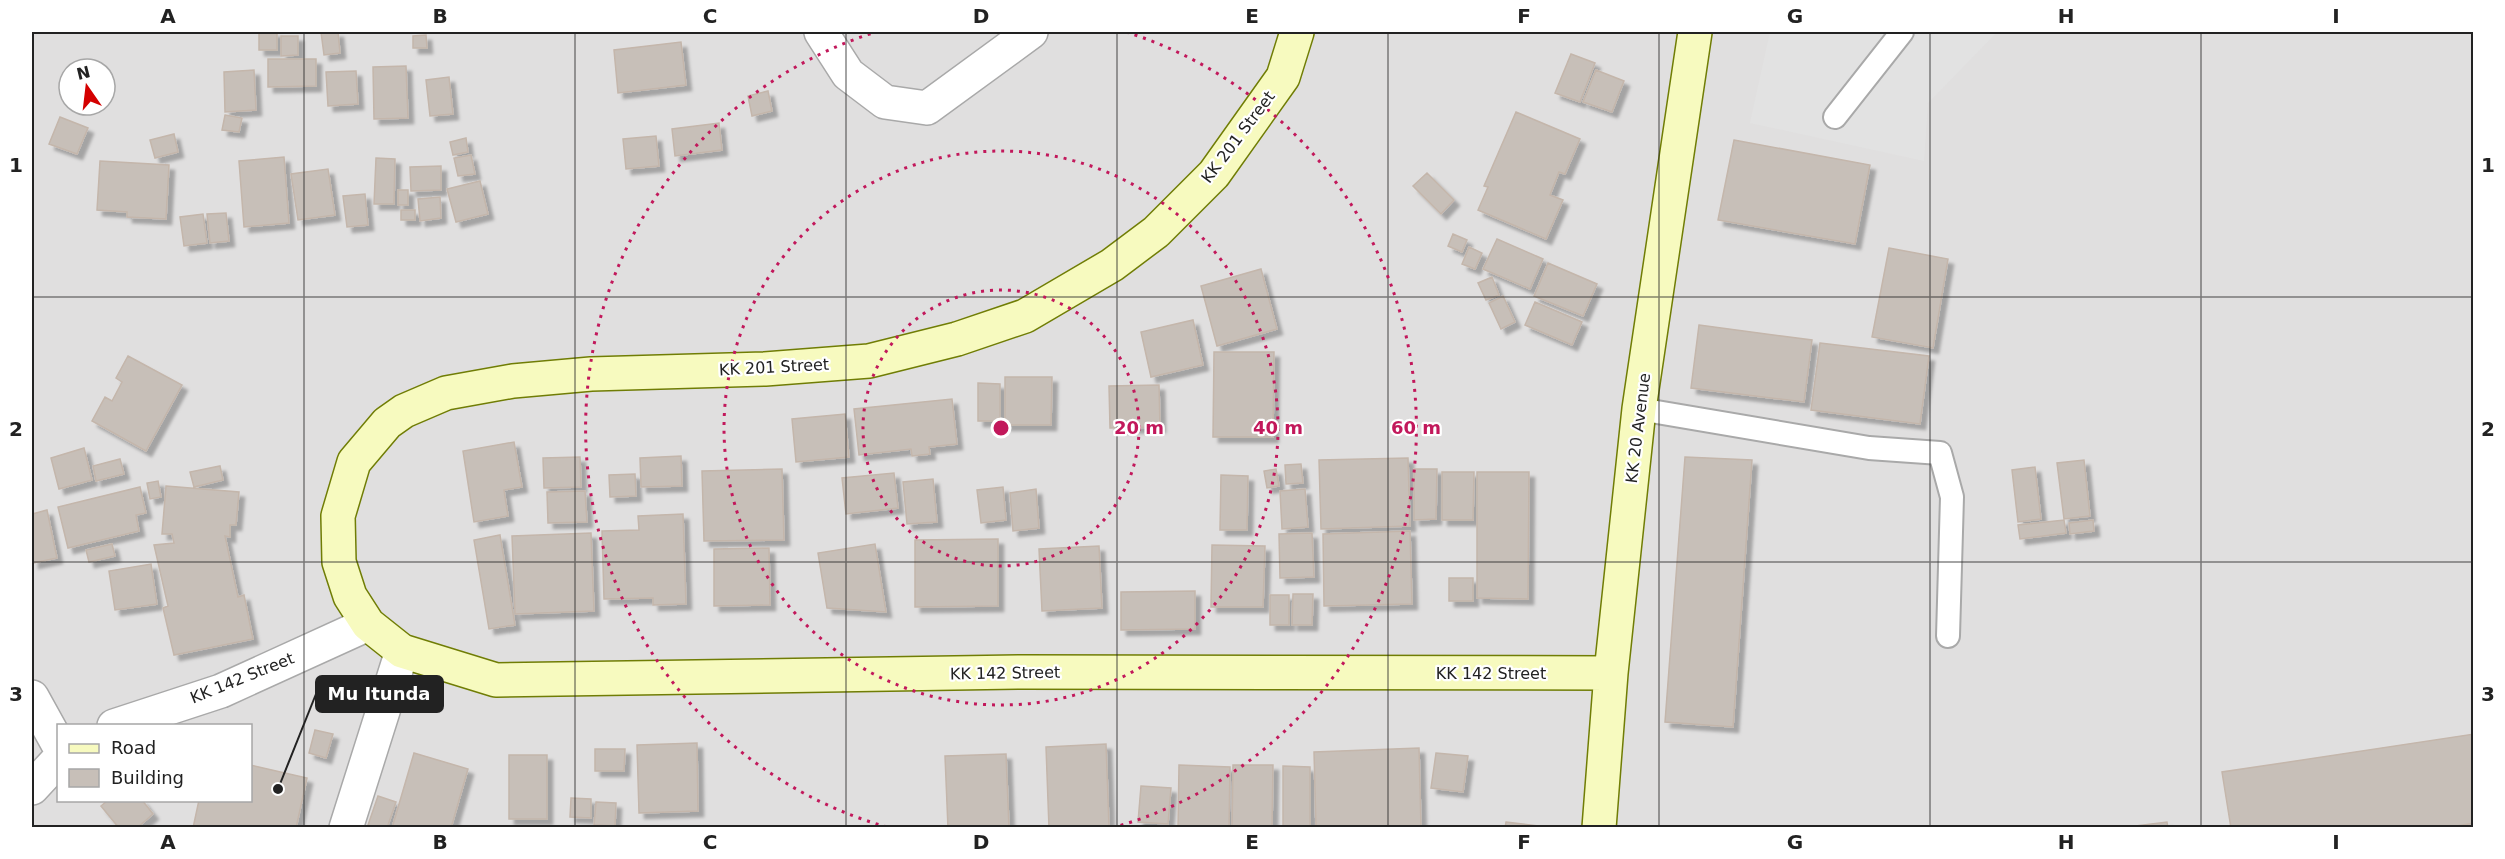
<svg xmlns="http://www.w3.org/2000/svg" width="2505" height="859" font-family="'DejaVu Sans',sans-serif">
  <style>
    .residential { fill: #e0dfdf; fill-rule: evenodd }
    .parking { fill: #e2e2e2 }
    .building { fill: #c7bfb8; stroke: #c4b6ab; stroke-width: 1.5; filter: url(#shadow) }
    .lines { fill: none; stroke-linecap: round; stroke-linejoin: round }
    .service-casing { stroke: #a9a9a9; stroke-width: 26 }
    .minor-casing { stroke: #a9a9a9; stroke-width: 36 }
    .secondary-casing { stroke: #707d05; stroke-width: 36 }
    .service { stroke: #fff; stroke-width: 22 }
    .minor { stroke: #fff; stroke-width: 33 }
    .secondary { stroke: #f7fabf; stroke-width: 33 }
    .grid { fill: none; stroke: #222; stroke-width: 1.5; stroke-opacity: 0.55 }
    .ring { fill: none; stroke: #c2185b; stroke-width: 3; stroke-dasharray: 3 6 }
    .labels { text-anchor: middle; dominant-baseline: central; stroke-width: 4.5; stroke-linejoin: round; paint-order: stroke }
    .street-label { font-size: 16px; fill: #222; stroke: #fff }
    .centre { fill: #c2185b; stroke: #fff; stroke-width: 3 }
    .ring-label { font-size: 18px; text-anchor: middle; font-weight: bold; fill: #c2185b; stroke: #fff; stroke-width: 4.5; stroke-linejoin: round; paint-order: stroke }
    .leader { fill: none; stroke: #222; stroke-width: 2 }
    .callout-dot { fill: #222; stroke: #fff; stroke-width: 2 }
    .callout { fill: #222; stroke: #222; stroke-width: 2 }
    .callout-label { font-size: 18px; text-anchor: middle; font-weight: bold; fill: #fff }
    .neatline { fill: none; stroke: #222; stroke-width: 2 }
    .grid-label { font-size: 20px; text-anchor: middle; font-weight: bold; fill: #222 }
  </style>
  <defs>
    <filter id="shadow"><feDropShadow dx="5.5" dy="5.5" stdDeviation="1.5" flood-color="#0004"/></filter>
  </defs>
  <rect width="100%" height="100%" fill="#f2efe9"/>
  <path class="residential" d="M32 32H2473V827H32ZM69 69H105V105H69ZM58 726H250V800H58Z"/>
  <path class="parking" d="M1770 32H1997L1928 103 1924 161 1750 123Z"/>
  <path class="building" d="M259 32H277V50H259Z
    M321 32H338L340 53 324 55Z
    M426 35 427 48H413V36Z
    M281 36H298V55L281 56Z
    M681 42 686 85 618 93 614 50Z
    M1571 54 1595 63 1580 102 1555 93Z
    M268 59H316V86L268 87Z
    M406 66 408 118 374 119 373 67Z
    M254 70 256 110 225 112 224 72Z
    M1596 70 1624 81 1612 112 1583 102Z
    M356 71 358 104 328 106 326 72Z
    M449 77 453 114 430 116 426 80Z
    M768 91 772 111 752 116 748 96Z
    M1516 112 1580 139 1565 174 1559 172 1550 195 1563 200 1546 239 1478 210 1488 187 1484 186Z
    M225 115 242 118 239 132 222 130Z
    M60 117 88 128 77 154 49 144Z
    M719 123 722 150 675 156 672 129Z
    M174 134 178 152 155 158 150 140Z
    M656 136 659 166 626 169 623 139Z
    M466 138 468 152 453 155 450 142Z
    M1734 140 1870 165 1855 244 1718 220Z
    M471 155 475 174 458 176 454 158Z
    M284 157 289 223 244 227 239 161Z
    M376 158 395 159 394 204H374Z
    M100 161 169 165 166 219 127 217V212L97 210Z
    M441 166V190L411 191 410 167Z
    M328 169 335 215 298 220 291 174Z
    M1427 173 1454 200 1441 214 1413 186Z
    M480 181 488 214 456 222 447 189Z
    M398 190H408V205H398Z
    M365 194 368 225 347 227 343 196Z
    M440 197 441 218 420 221 418 199Z
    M401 210H415V220H401Z
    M226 213 229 241 210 243 207 214Z
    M203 214 207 243 184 246 180 217Z
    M1453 234 1467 240 1462 252 1448 246Z
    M1497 239 1543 259 1530 289 1483 269Z
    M1469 247 1482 253 1475 269 1462 264Z
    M1889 248 1948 259 1933 348 1872 337Z
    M1548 263 1597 284 1583 316 1534 296Z
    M1261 269 1277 329 1217 346 1201 286Z
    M1492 277 1499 295 1486 300 1478 283Z
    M1503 296 1515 322 1501 329 1489 303Z
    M1535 302 1582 322 1572 345 1525 325Z
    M1193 320 1203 365 1151 377 1141 332Z
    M1699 325 1812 340 1804 402 1691 388Z
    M1820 343 1929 356 1920 424 1811 410Z
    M1214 352H1274L1273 437H1213Z
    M128 356 182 385 146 451 92 421 105 397 112 401 122 382 116 378Z
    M1005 377H1052L1051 425H1005Z
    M978 383 1000 384V421H978Z
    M1159 385 1160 427 1110 428 1109 386Z
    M952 399 957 444 929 447 930 454 912 456 911 449 859 455 854 409Z
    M845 414 849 457 796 462 792 419Z
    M514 442 522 487 504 490 508 516 474 522 463 451Z
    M84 448 92 480 59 489 51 458Z
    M681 456 682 486 641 487 640 458Z
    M580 457 581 487 544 488 543 458Z
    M1685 457 1752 460 1733 727 1665 722Z
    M1408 458 1410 526 1321 529 1319 460Z
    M120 459 124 474 96 481 93 466Z
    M2084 460 2090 516 2064 519 2057 463Z
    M1301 464 1303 483 1286 484 1285 465Z
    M220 466 223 480 194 487 190 472Z
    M2035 467 2041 519 2018 522 2012 470Z
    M782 469 784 540 704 541 702 471Z
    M1276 469 1279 486 1267 488 1264 471Z
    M1414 469H1437L1436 519 1414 520Z
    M1442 472H1474L1473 520H1442Z
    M1477 472H1529L1528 599 1477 598Z
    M894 473 898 508 846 514 842 478Z
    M635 474 636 496 610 497 609 475Z
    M1221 475 1248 476 1247 530H1220Z
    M933 479 937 522 907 524 903 482Z
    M158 481 161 497 150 499 147 483Z
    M166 486 239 492 236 525H230V537L225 536 238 597 244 595 253 639 174 655 163 608 168 606 154 545 174 543 172 534H162Z
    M140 487 146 513 136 515 139 531 68 548 58 507Z
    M1003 487 1006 520 981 523 977 490Z
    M1036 489 1039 528 1013 531 1010 493Z
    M1305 489 1308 527 1282 529 1280 491Z
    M585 491 587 522 548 523 547 492Z
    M47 510 57 558 33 563 32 514Z
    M683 514 686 604 653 605V598L604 599 602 531 639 530 638 516Z
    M2064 520 2066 533 2020 539 2018 525Z
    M2093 520 2094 531 2070 534 2069 523Z
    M1410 531 1412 604 1324 606 1323 534Z
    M591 533 594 611 515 614 512 536Z
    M1312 533 1314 577 1280 578 1279 534Z
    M500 535 515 625 489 629 474 540Z
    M998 539V606L915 607V540Z
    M112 544 115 556 89 562 86 550Z
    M875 544 886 612 827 608 818 553Z
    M1212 545 1265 546 1263 607H1211Z
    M1099 546 1102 608 1042 611 1039 549Z
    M769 548 770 605 714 606V549Z
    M151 564 157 604 115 610 109 571Z
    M1449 578H1473V601H1449Z
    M1195 591V629L1121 630V592Z
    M1293 594H1313L1312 625H1292Z
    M1270 595H1289V625H1270Z
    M315 730 333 734 326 758 309 753Z
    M2474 734V823L2445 828H2231L2222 772Z
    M697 743 698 811 639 813 637 745Z
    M1106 744 1109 827 1049 828 1046 747Z
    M1419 748 1421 828H1316L1314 752Z
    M595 749H625L624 771H595Z
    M414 753 468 769 451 828H392Z
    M1436 753 1468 756 1463 792 1431 788Z
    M1006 754 1009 828H948L945 756Z
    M509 755H547V819H509Z
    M250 765 307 778 296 828H193L199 800H250Z
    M1179 765 1230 767 1229 828H1178Z
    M1233 765H1273L1272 828H1232Z
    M1283 766 1310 767V828H1283Z
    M1141 786 1171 788 1168 824 1138 822Z
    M378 796 396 802 387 828H367Z
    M571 798 591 799V818L570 817Z
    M108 800H142L153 814 137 828H119L101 806Z
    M596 802 616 803 615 826 594 825Z
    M1506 822 1555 828H1505Z
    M2167 822 2168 828H2119Z"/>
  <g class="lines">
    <defs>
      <path id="service" d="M1835 117 1902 32
        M1639 409 1869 448 1940 453 1952 497 1948 636"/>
      <path id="minor" d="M821 32 848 74 885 102 927 108 1031 32
        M32 697 58 744
        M114 726 221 691 368 624
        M32 788 58 760
        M346 828 402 651"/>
      <path id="secondary" d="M1297 32 1283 77 1214 174 1156 232 1112 265 1025 316 957 339 869 361 765 369 591 374 513 381 446 393 404 411 387 423 354 462 338 516 339 562 350 596 368 624 402 651 496 680 1022 672 1611 673
        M1599 828 1611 673 1639 409 1695 32"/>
    </defs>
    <use href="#service" class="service-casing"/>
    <use href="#minor" class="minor-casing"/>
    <use href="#secondary" class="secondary-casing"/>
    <use href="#service" class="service"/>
    <use href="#minor" class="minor"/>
    <use href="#secondary" class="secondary"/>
  </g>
  <path class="grid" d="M304 32V828M575 32V828M846 32V828M1117 32V828M1388 32V828M1659 32V828M1930 32V828M2201 32V828M32 297H2474M32 562H2474"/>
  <g class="ring">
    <circle cx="1001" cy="428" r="138"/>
    <circle cx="1001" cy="428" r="277"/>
    <path d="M887 827A415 415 0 0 1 876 32M1126 32A415 415 0 0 1 1115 827"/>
  </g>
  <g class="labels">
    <g class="street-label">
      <text transform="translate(1238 137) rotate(-53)">KK 201 Street</text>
      <text transform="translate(774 367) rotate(-3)">KK 201 Street</text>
      <text transform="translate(1638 428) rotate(-83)">KK 20 Avenue</text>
      <text transform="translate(1005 673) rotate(-1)">KK 142 Street</text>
      <text x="1491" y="673">KK 142 Street</text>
      <text transform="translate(242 678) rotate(-22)">KK 142 Street</text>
    </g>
  </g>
  <circle cx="1001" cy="428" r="9" class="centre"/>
  <g class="ring-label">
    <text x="1139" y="434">20 m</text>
    <text x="1278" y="434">40 m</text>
    <text x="1416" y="434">60 m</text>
  </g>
  <path class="leader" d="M278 789L316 694"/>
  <circle class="callout-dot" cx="278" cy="789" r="6"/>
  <rect class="callout" x="316" y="676" width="127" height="36" rx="6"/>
  <g class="callout-label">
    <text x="379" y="700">Mu Itunda</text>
  </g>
  <rect width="2505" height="859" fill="none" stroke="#ffffff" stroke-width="66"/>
  <rect x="57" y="724" width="195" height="78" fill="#ffffff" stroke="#a7a7a7" stroke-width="1.5"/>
  <rect x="69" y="744" width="30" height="9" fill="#f7fabf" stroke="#a7a7a7" stroke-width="1.5"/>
  <text x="111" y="754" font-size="18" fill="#222222">Road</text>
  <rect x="69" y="769" width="30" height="18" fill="#c7bfb8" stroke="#a7a7a7" stroke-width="1.5"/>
  <text x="111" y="784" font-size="18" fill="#222222">Building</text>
  <g transform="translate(87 87) rotate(346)"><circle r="28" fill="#ffffff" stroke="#a7a7a7" stroke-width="1.5"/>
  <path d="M0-4.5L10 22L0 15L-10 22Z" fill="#d40000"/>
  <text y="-9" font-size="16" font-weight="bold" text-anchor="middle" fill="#222222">N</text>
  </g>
  <rect x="33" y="33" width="2439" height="793" class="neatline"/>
  <g class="grid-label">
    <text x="168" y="23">A</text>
    <text x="440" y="23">B</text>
    <text x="710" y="23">C</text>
    <text x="981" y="23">D</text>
    <text x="1252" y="23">E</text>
    <text x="1524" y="23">F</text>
    <text x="1795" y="23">G</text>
    <text x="2066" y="23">H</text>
    <text x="2336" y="23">I</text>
    <text x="16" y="172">1</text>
    <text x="2488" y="172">1</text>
    <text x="16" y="436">2</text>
    <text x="2488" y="436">2</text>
    <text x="16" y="701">3</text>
    <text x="2488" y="701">3</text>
    <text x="168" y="849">A</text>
    <text x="440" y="849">B</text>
    <text x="710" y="849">C</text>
    <text x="981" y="849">D</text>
    <text x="1252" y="849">E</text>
    <text x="1524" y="849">F</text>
    <text x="1795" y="849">G</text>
    <text x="2066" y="849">H</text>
    <text x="2336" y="849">I</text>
  </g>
</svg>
